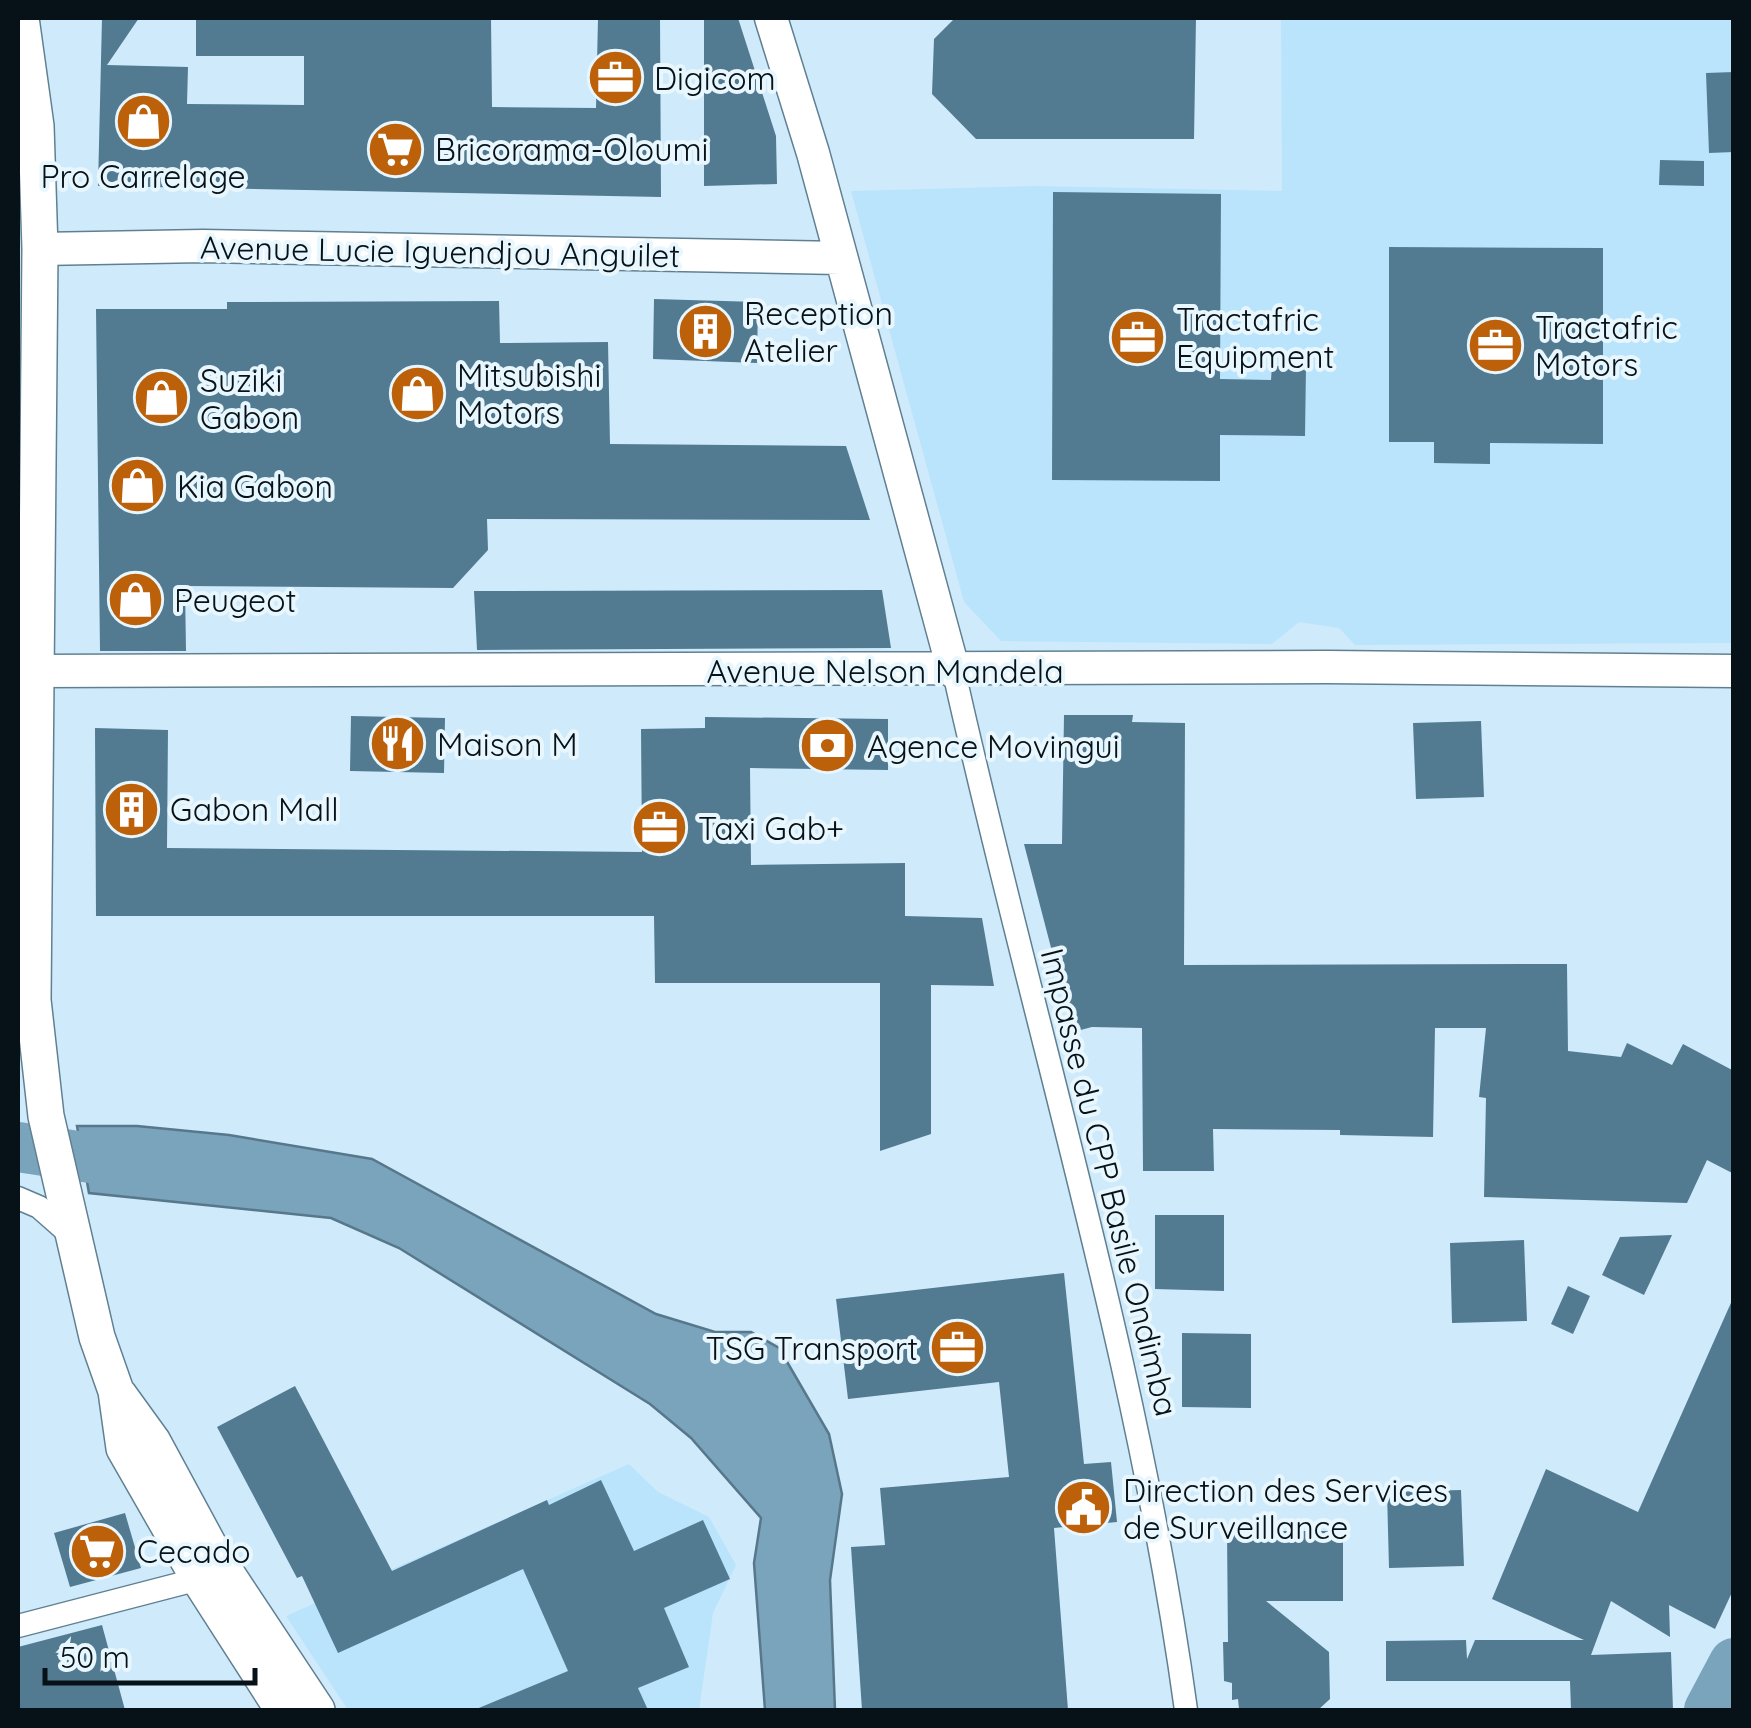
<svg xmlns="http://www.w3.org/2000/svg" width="1751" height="1728" font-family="Quicksand,sans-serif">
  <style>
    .built { fill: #bae4fc }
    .water { fill: #7aa4bc; stroke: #57788b; stroke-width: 2.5 }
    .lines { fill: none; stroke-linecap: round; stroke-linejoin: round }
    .river { stroke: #7aa4bc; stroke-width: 50 }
    .building { fill: #527b92 }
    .street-casing { stroke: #608092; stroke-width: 25 }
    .secondary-casing { stroke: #608092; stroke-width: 35 }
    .primary-casing { stroke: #608092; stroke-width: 38 }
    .street { stroke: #fff; stroke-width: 22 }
    .secondary { stroke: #fff; stroke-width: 32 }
    .primary { stroke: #fff; stroke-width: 35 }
    .labels { text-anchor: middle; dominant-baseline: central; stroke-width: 8; stroke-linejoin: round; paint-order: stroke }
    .poi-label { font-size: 32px; fill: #061218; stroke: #e8f6fe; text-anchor: start }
    .street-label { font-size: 32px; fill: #061218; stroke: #e8f6fe }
  </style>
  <rect width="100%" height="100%" fill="#cfebfb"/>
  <path class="built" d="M1281 18H1733V643L1355 645 1339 628 1299 622 1272 644 1001 641 964 602 851 191 1034 186 1282 191Z
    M629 1464 658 1492 709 1517 736 1565 713 1613 699 1710H348L286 1616Z"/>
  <path class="water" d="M77 1126H137L229 1135 372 1159 656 1314 715 1332H751L779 1348 829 1434 842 1494 830 1580 835 1710H765L754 1563 761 1518 691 1438 650 1404 399 1248 331 1218 89 1193Z"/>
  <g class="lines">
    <path class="river" d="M18 1147 150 1167
      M1709 1710 1734 1663"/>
  </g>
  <path class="building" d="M102 18H139L107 65 188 67 187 104 304 105V56H196V18H491L492 107 596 108 598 18H660L661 197 98 186Z
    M704 18H738L776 136 777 184 704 186Z
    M955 18H1196L1194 139H976L932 94 934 39Z
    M1734 72V152L1709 153 1706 73Z
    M1660 160 1704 161V186L1659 185Z
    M1053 192 1221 194 1220 379 1271 380 1272 366H1306L1305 436 1220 435V481L1052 480Z
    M1389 247 1603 248V444L1490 443V464L1434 463V442H1389Z
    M654 299 758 302 757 363 653 359Z
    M499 301 500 343 608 342 610 444 846 446 870 520 487 519 488 550 453 588 185 586 186 651H100L96 309H227V302Z
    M882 590 891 648 477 650 474 591Z
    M1064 715H1133L1132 722 1185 723 1184 965 1567 964 1568 1051 1621 1057 1627 1043 1672 1065 1683 1044 1734 1071V1174L1707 1160 1687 1203 1484 1197 1486 1098 1479 1097 1486 1028H1435L1433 1137 1340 1135V1130L1213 1129 1214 1171H1143L1142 1028 1092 1027 1073 1032 1024 844H1062Z
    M351 716 445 718 444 773 350 771Z
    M705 717 888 719V770L750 768 751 865 905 863V916L982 918 994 986 931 985V1134L880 1151V983H655L654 916H96L95 728 168 730 167 848 642 852 641 729 705 728Z
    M1481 721 1484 797 1416 799 1413 723Z
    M1155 1215H1224V1291L1155 1289Z
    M1672 1235 1644 1295 1602 1275 1620 1237Z
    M1524 1240 1527 1321 1452 1323 1450 1243Z
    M1064 1273 1084 1464 1111 1462 1117 1522 1054 1528 1068 1710H862L851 1547 885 1545 880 1488 1009 1477 999 1382 848 1399 836 1299Z
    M1568 1286 1590 1296 1573 1334 1551 1324Z
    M1734 1296V1588L1715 1629 1669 1605 1670 1637 1611 1601 1591 1655 1671 1652 1673 1710H1571L1570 1681H1386V1641L1466 1640 1467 1659 1475 1640H1584L1492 1599 1546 1469 1638 1512Z
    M1182 1333 1251 1334V1408L1182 1407Z
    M295 1386 392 1571 547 1500 549 1505 601 1480 634 1551 703 1520 730 1579 664 1608 689 1667 638 1688 648 1710H474L568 1671 523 1569 338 1653 302 1576 297 1578 217 1427Z
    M1461 1490 1464 1566 1389 1568 1387 1492Z
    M125 1513 141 1568 70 1587 54 1533Z
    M1227 1531H1343V1601H1266L1329 1652 1330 1699 1318 1710 1239 1709 1238 1699 1232 1700V1683L1224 1681 1223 1642H1228Z
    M102 1625 125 1710H18V1647Z"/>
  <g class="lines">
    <defs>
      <path id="street" d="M954 672C1031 1018 1138 1359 1186 1710
        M18 1198 39 1207 73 1237
        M18 1626 199 1579"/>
      <path id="secondary" d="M771 18 813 153 954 672
        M40 249 203 246 840 258
        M36 671 1327 667 1734 671"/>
      <path id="primary" d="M21 18 36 126 40 249 33 1000 46 1116 97 1337 116 1391 124 1448 199 1579 283 1710
        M119 1395 153 1442 213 1553 317 1710"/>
    </defs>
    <use href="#street" class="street-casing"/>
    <use href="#secondary" class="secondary-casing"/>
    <use href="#primary" class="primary-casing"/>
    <use href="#street" class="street"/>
    <use href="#secondary" class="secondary"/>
    <use href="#primary" class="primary"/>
  </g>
  <defs>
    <symbol id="office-disc" viewBox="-11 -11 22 22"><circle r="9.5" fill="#bc600a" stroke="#e8f6fe"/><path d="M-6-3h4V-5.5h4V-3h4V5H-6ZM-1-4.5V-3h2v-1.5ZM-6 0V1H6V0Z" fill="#fff"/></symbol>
    <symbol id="shop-disc" viewBox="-11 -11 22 22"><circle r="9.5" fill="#bc600a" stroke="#e8f6fe"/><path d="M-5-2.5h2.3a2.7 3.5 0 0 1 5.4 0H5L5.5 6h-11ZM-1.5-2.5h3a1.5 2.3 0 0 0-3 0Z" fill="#fff"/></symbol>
    <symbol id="supermarket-disc" viewBox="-11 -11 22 22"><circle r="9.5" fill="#bc600a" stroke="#e8f6fe"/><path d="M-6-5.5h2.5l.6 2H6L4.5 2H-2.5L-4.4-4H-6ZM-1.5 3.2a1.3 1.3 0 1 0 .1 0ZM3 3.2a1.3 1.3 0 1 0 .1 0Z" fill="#fff"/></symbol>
    <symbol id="building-disc" viewBox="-11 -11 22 22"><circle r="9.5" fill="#bc600a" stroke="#e8f6fe"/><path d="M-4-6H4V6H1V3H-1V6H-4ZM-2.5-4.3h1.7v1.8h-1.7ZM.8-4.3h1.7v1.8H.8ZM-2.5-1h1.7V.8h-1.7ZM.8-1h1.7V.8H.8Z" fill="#fff"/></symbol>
    <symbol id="restaurant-disc" viewBox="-11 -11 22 22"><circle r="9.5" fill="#bc600a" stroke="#e8f6fe"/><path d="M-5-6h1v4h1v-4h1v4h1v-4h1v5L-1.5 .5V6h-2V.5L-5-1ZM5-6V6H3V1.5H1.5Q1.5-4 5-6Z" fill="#fff"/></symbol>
    <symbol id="bank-disc" viewBox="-11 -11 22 22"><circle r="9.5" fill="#bc600a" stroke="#e8f6fe"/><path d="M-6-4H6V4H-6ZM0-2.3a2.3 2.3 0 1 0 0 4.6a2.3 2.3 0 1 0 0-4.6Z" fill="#fff"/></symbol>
    <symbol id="civic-disc" viewBox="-11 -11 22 22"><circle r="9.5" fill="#bc600a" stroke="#e8f6fe"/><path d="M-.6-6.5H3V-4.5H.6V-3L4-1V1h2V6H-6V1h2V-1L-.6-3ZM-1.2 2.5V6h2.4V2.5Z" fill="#fff"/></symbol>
  </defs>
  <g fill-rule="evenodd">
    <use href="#office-disc" x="584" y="46" width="63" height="63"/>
    <use href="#shop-disc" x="112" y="90" width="63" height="63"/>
    <use href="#supermarket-disc" x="364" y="118" width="63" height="63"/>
    <use href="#building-disc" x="674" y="300" width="63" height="63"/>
    <use href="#office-disc" x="1106" y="306" width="63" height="63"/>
    <use href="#office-disc" x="1464" y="314" width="63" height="63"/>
    <use href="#shop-disc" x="386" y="362" width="63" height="63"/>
    <use href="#shop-disc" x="130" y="366" width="63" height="63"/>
    <use href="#shop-disc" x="106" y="454" width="63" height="63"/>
    <use href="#shop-disc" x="104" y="568" width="63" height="63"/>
    <use href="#restaurant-disc" x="366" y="712" width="63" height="63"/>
    <use href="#bank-disc" x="796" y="714" width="63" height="63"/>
    <use href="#building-disc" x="100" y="778" width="63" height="63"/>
    <use href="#office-disc" x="628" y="796" width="63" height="63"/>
    <use href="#office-disc" x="926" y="1316" width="63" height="63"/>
    <use href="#civic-disc" x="1052" y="1476" width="63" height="63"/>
    <use href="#supermarket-disc" x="66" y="1520" width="63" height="63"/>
  </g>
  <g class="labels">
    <g class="poi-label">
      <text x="654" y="78">Digicom</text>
      <text x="435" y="149">Bricorama-Oloumi</text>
      <text x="143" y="176" text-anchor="middle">Pro Carrelage</text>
      <text x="744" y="313">Reception<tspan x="744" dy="37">Atelier</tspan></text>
      <text x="1176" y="319">Tractafric<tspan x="1176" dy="37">Equipment</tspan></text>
      <text x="1535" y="327">Tractafric<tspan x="1535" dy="37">Motors</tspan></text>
      <text x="457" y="375">Mitsubishi<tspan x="457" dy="37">Motors</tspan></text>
      <text x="200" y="380">Suziki<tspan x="200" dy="37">Gabon</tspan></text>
      <text x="177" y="486">Kia Gabon</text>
      <text x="174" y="600">Peugeot</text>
      <text x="437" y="744">Maison M</text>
      <text x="867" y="746">Agence Movingui</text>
      <text x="170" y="809">Gabon Mall</text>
      <text x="698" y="828">Taxi Gab+</text>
      <text x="918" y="1348" text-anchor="end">TSG Transport</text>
      <text x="1123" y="1490">Direction des Services<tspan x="1123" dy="37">de Surveillance</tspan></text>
      <text x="137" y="1551">Cecado</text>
    </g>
    <g class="street-label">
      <text transform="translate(440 251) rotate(1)">Avenue Lucie Iguendjou Anguilet</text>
      <text x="885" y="671">Avenue Nelson Mandela</text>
      <text transform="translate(1110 1182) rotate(76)">Impasse du CPP Basile Ondimba</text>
    </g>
  </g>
  <rect width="1751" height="1728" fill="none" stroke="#061218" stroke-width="40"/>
  <path d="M45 1668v15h210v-15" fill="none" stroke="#061218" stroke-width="5"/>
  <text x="60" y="1668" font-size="30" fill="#061218" stroke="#e8f6fe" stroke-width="8" paint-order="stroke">50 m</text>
</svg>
